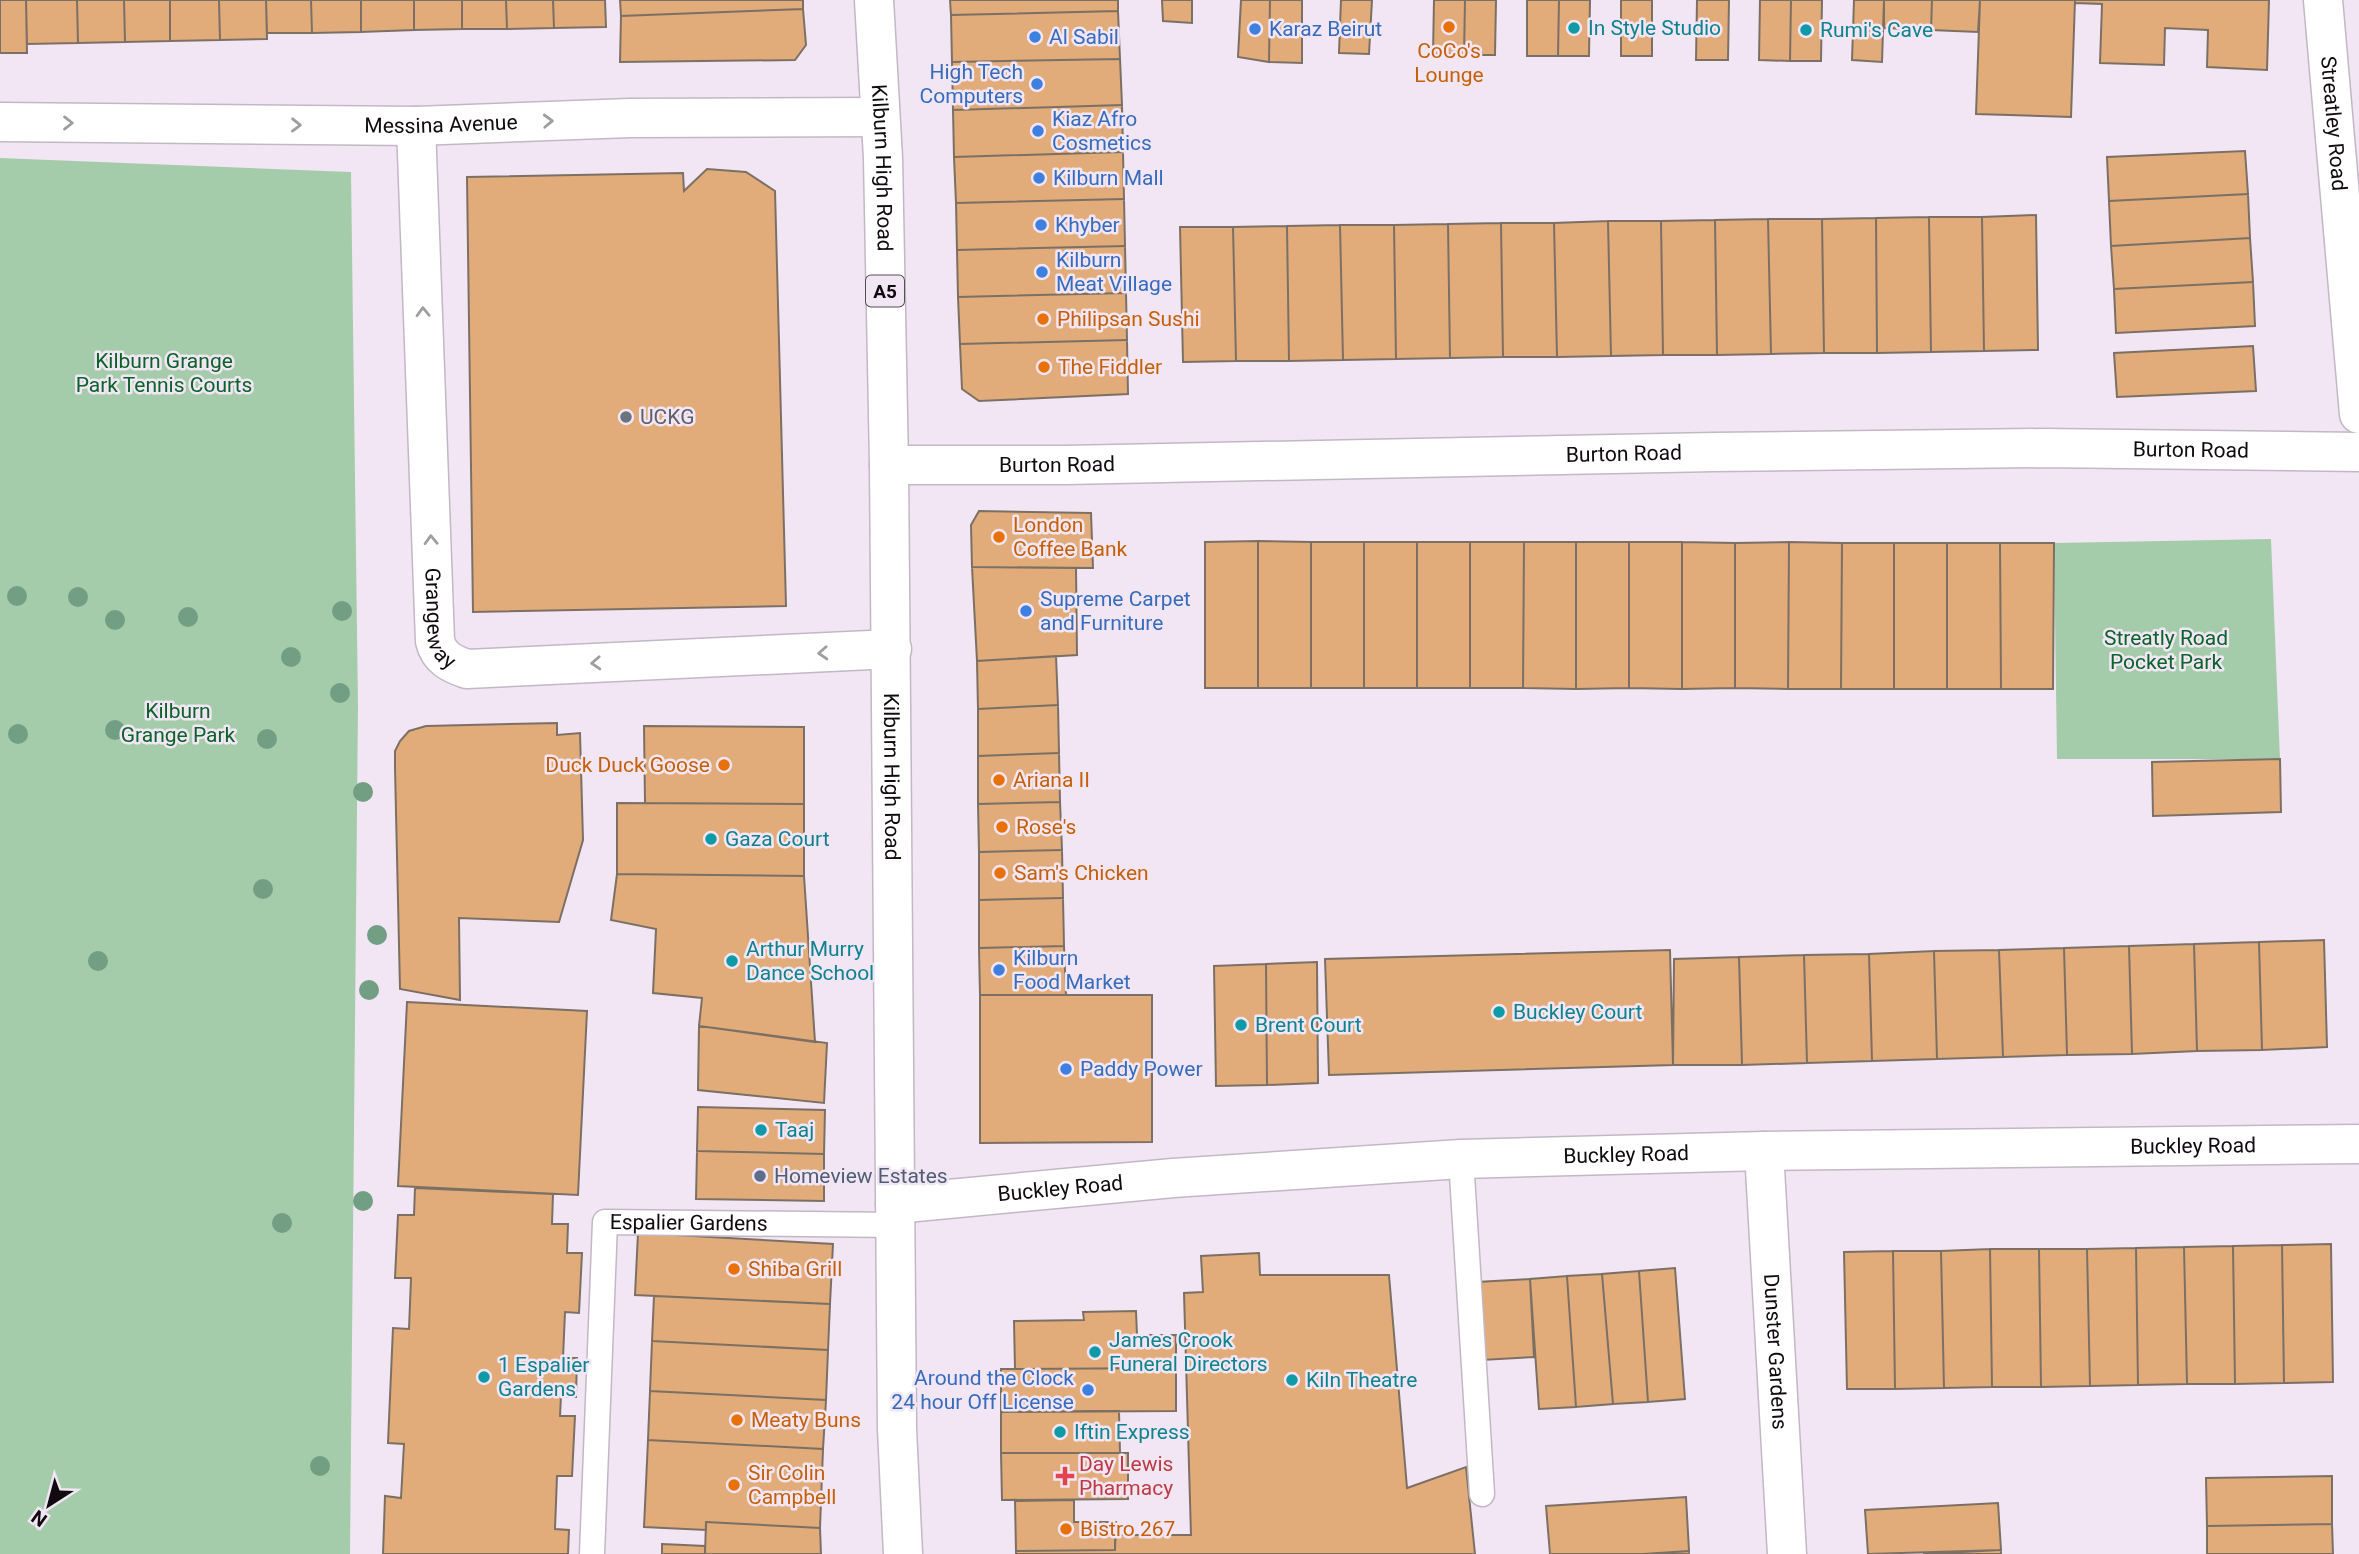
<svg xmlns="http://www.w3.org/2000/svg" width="2359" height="1554" font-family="Roboto,sans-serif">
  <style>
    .green { fill: #a5ccaa }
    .building { fill: #e1ac7a; stroke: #7c7065; stroke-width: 2 }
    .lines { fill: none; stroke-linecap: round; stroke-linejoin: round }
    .lane-casing { stroke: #c3b7c5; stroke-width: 27 }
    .street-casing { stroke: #c3b7c5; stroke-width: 41 }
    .primary-casing { stroke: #c3b7c5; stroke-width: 41 }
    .lane { stroke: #fff; stroke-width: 24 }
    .street { stroke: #fff; stroke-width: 38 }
    .primary { stroke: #fff; stroke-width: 38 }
    .tree { fill: #729e84 }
    .oneway { stroke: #9f9d9f }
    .food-dot { fill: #e8710a; stroke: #f2e6f4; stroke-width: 2.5 }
    .culture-dot { fill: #0f9aa8; stroke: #f2e6f4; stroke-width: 2.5 }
    .shop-dot { fill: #3f7fe0; stroke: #f2e6f4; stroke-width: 2.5 }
    .worship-dot { fill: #6b7280; stroke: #f2e6f4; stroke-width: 2.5 }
    .service-dot { fill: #5c6f8a; stroke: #f2e6f4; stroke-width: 2.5 }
    .health-dot { fill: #e0444e; stroke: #f2e6f4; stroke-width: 2.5 }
    .labels { text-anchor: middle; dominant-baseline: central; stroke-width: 5; stroke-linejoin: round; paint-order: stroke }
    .shield { fill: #f2e6f4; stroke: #534d54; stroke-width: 2 }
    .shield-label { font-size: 19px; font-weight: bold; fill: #0f0b0f }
    .culture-label { font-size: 21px; fill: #0d838f; stroke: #f2e6f4; text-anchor: start }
    .shop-label { font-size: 21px; fill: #366cbe; stroke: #f2e6f4; text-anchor: start }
    .food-label { font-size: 21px; fill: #c56008; stroke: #f2e6f4; text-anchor: start }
    .street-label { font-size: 21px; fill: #0f0b0f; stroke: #f2e6f4 }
    .park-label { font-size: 21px; fill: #0a6329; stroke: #f2e6f4 }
    .worship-label { font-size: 21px; fill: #5b616d; stroke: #f2e6f4; text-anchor: start }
    .service-label { font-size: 21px; fill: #4e5e75; stroke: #f2e6f4; text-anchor: start }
    .health-label { font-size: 21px; fill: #be3a42; stroke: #f2e6f4; text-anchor: start }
  </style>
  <rect width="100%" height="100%" fill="#f2e6f4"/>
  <path class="green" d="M0 158 351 172 358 706 350 1554H0Z
    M2271 539 2280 759H2057L2054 543Z"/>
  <path class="building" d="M0 0H26L27 53H0Z
    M26 0H77L78 43 27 44Z
    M77 0H124L125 42 78 43Z
    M124 0H170V41L125 42Z
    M170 0H219L220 40 170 41Z
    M219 0H266L267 39 220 40Z
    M266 0H311L312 33H267Z
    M311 0H361V32L312 33Z
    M361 0H414V30L361 32Z
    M414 0H462V29L414 30Z
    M462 0H506L507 29H462Z
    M506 0H553L554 28 507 29Z
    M553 0H605L606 27 554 28Z
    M620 0H803V9L621 16Z
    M950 0H1118V11L951 15Z
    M1162 0H1192V23L1163 21Z
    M1241 0H1270L1269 62 1238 57Z
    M1270 0H1302V63L1269 62Z
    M1341 0H1372L1369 54 1339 53Z
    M1434 0H1465L1464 55 1433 54Z
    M1465 0H1496L1495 55H1464Z
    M1527 0H1559L1558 56H1527Z
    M1559 0H1590L1589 56H1558Z
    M1621 0H1652V56H1621Z
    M1697 0H1729L1728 60H1696Z
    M1760 0H1791L1790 61 1759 60Z
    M1791 0H1822L1821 61H1790Z
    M1854 0H1884L1882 62 1852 60Z
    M1884 0H1932L1931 30 1884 28Z
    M1932 0H1980L1978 32 1931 30Z
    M1980 0H2075L2071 117 1976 114Z
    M2075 0H2269L2267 70 2207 67 2208 30 2165 28 2164 65 2100 63 2102 4 2075 3Z
    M803 9 806 45 795 60 620 62 621 16Z
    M1118 11 1120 59 952 62 951 15Z
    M1120 59 1122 105 953 110 952 62Z
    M1122 105 1123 152 954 157 953 110Z
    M2245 151 2248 194 2109 201 2107 157Z
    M1123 152 1124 199 956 203 954 157Z
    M707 169 746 172 775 191 786 606 473 612 467 177 683 173 684 191Z
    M2248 194 2250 238 2111 246 2109 201Z
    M1124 199 1125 246 957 250 956 203Z
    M2036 215 2038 350 1984 351 1982 217Z
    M1929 217 1931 352 1877 353 1876 218Z
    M1929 217H1982L1984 351 1931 352Z
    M1876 218 1877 353H1824L1822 219Z
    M1768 219H1822L1824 353 1771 354Z
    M1768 219 1771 354 1717 355 1715 220Z
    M1715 220 1717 355H1663L1661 221Z
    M1608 221H1661L1663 355 1611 356Z
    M1608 221 1611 356 1557 357 1554 223Z
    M1501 223H1554L1557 357H1503Z
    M1501 223 1503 357 1450 358 1448 224Z
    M1448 224 1450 358 1396 359 1394 225Z
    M1340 225H1394L1396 359 1343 360Z
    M1340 225 1343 360 1289 361 1287 226Z
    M1287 226 1289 361H1236L1233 227Z
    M1180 227H1233L1236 361 1183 362Z
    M2250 238 2253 282 2114 289 2111 246Z
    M1125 246 1126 293 958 297 957 250Z
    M2253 282 2255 326 2116 333 2114 289Z
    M1126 293 1127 340 960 344 958 297Z
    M1127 340 1128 394 979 401 962 389 960 344Z
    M2253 346 2256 391 2117 397 2114 353Z
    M979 511 1091 513 1093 568 972 567 971 525Z
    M1258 541V688H1205V542Z
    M1258 541 1311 542V688H1258Z
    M1311 542H1364V688H1311Z
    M1364 542H1417V688H1364Z
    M1417 542H1470V688H1417Z
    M1470 542H1524L1523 688H1470Z
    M1524 542H1576V689L1523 688Z
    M1576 542H1629V688L1576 689Z
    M1629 542H1682V689L1629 688Z
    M1682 542 1735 543V688L1682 689Z
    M1789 542 1788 689 1735 688V543Z
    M1789 542 1842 543 1841 689H1788Z
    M1842 543H1894V689H1841Z
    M1894 543H1947V689H1894Z
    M1947 543H2000L2001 689H1947Z
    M2000 543H2054L2053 689H2001Z
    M972 567 1076 568 1077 655 977 661Z
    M1056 656 1058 705 978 709 977 661Z
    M1058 705 1059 753 978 756V709Z
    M557 723V735L580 733 583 840 559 922 459 918 460 1000 400 989 395 768V751L400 741 409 731 426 726Z
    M644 726 804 727V804L645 803Z
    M1059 753 1060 802 978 804V756Z
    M2280 759 2281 812 2153 816 2152 762Z
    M1060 802 1062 850 979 852 978 804Z
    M617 803 804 804V876L617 874Z
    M1062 850 1063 898 979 900V852Z
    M617 874 804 876 815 1042 699 1026 702 998 653 993 656 929 611 920Z
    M1063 898 1064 946 979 948V900Z
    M2324 940 2327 1047 2262 1050 2259 942Z
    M2259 942 2262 1050 2197 1051 2194 944Z
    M2194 944 2197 1051 2132 1054 2129 946Z
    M1064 946 1066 995H980L979 948Z
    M2129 946 2132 1054 2067 1055 2064 948Z
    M2064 948 2067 1055 2003 1057 1999 950Z
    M1670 950 1673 1065 1329 1075 1325 959Z
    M1999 950 2003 1057 1937 1059 1934 951Z
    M1934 951 1937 1059 1872 1061 1869 954Z
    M1869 954 1872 1061 1807 1063 1804 955Z
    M1804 955 1807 1063 1742 1065 1739 957Z
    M1739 957 1742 1065H1673L1674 959Z
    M1317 962 1318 1083 1267 1085 1266 964Z
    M1266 964 1267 1085 1216 1086 1214 966Z
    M980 995H1152V1142L980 1143Z
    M407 1002 587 1011 578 1195 398 1186Z
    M699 1026 827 1043 824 1103 698 1090Z
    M698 1107 825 1110 824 1154 697 1151Z
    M697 1151 824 1154V1201L696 1199Z
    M415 1188 553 1194 552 1224H568L567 1253H582L579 1313 565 1312 563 1358H577L576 1397 561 1396 560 1416H575L572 1476H557L555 1529 569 1530 568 1554H383L385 1496 401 1498 404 1444 388 1443 393 1328 409 1329 411 1278H395L398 1215H414Z
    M638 1233 833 1244 830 1304 635 1295Z
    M2331 1244 2333 1382 2284 1383 2282 1245Z
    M2282 1245 2284 1383 2235 1384 2233 1246Z
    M2233 1246 2235 1384H2187L2184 1247Z
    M2184 1247 2187 1384 2138 1385 2136 1248Z
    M2136 1248 2138 1385 2090 1386 2087 1249Z
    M1990 1249H2039L2041 1387H1992Z
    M1990 1249 1992 1387 1944 1388 1941 1251Z
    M2039 1249H2087L2090 1386 2041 1387Z
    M1893 1251H1941L1944 1388 1895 1389Z
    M1893 1251 1895 1389H1847L1844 1252Z
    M1259 1253 1260 1275H1389L1407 1488 1466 1467 1475 1554H1016V1551L1115 1550V1535H1191L1184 1293 1203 1292 1201 1256Z
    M1675 1268 1685 1399 1648 1402 1639 1271Z
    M1639 1271 1648 1402 1613 1404 1602 1274Z
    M1602 1274 1613 1404 1576 1407 1567 1276Z
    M1567 1276 1576 1407 1539 1409 1530 1279Z
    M1530 1279 1534 1357 1482 1360 1477 1282Z
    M654 1296 830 1304 828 1350 652 1341Z
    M1136 1311 1137 1335H1176V1368L1015 1369 1014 1321 1084 1320 1083 1312Z
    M652 1341 828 1350 826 1400 650 1391Z
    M1176 1368V1411L1001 1412V1369Z
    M650 1391 826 1400 823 1449 648 1440Z
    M1119 1411 1120 1453H1001V1412Z
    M648 1440 823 1449 820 1528 706 1522V1530L644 1527Z
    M1001 1453H1128V1499L1002 1500Z
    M2332 1476V1524L2207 1526 2206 1478Z
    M1686 1497 1689 1551 1643 1554H1550L1546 1506Z
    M1074 1500V1522H1116L1115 1550 1016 1551 1015 1501Z
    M1998 1503 2001 1550 1868 1554 1865 1510Z
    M706 1522 820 1528 821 1554H705Z
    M2332 1524 2333 1554H2207V1526Z
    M662 1544 705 1546V1554H662Z
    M2001 1550V1554H1923Z
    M1689 1551V1554H1643Z"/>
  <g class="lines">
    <defs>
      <g id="lane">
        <path d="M1461 1159 1482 1494"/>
        <path id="s1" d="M592 1554 605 1222 896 1225"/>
      </g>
      <g id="street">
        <path id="s2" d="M2323 0 2359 414"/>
        <path id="s3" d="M0 122 416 126 630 118 880 117"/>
        <path id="s4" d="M416 126 435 641C439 658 452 664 467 669L892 649"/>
        <path id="s5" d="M889 465H1066L1714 452 2043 448 2359 452"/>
        <path id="s6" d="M1764 1151 1787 1554"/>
        <path id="s7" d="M895 1204 1173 1178 1461 1159 1764 1151 2359 1144"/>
      </g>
      <g id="primary">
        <path id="s8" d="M874 0 883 158 889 465 897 1429 903 1554"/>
      </g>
    </defs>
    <use href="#lane" class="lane-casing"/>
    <use href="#street" class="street-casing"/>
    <use href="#primary" class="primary-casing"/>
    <use href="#lane" class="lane"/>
    <use href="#street" class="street"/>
    <use href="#primary" class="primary"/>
  </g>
  <g class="tree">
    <circle cx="17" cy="596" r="10"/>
    <circle cx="78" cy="597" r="10"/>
    <circle cx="342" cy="611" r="10"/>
    <circle cx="188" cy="617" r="10"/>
    <circle cx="115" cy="620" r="10"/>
    <circle cx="291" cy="657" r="10"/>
    <circle cx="340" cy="693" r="10"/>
    <circle cx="115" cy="730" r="10"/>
    <circle cx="18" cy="734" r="10"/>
    <circle cx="267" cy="739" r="10"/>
    <circle cx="363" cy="792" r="10"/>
    <circle cx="263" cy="889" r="10"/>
    <circle cx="377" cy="935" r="10"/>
    <circle cx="98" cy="961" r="10"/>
    <circle cx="369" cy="990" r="10"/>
    <circle cx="363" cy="1201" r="10"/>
    <circle cx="282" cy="1223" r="10"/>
    <circle cx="320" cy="1466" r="10"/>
  </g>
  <defs><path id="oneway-chevron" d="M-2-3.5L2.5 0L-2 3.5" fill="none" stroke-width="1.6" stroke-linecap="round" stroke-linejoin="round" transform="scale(1.75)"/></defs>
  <g class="oneway">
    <use href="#oneway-chevron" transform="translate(548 121) rotate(-2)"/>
    <use href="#oneway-chevron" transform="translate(68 123)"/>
    <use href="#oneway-chevron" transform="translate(296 125) rotate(1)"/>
    <use href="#oneway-chevron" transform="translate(423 312) rotate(-92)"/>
    <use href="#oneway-chevron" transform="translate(431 540) rotate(-92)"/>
    <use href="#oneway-chevron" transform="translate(823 653) rotate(177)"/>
    <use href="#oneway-chevron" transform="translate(596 663) rotate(177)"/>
  </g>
  <g class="food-dot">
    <circle cx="1449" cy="27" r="7"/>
    <circle cx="1043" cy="319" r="7"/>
    <circle cx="1044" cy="367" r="7"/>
    <circle cx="999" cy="537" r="7"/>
    <circle cx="724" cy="765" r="7"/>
    <circle cx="999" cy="780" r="7"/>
    <circle cx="1002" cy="827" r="7"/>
    <circle cx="1000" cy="873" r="7"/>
    <circle cx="734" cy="1269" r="7"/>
    <circle cx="737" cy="1420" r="7"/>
    <circle cx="734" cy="1485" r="7"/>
    <circle cx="1066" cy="1529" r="7"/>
  </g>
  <g class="culture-dot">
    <circle cx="1574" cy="28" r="7"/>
    <circle cx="1806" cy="30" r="7"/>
    <circle cx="711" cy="839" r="7"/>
    <circle cx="732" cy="961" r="7"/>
    <circle cx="1499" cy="1012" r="7"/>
    <circle cx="1241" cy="1025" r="7"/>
    <circle cx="761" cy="1130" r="7"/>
    <circle cx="1095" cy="1352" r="7"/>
    <circle cx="484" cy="1377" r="7"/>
    <circle cx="1292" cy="1380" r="7"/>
    <circle cx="1060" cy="1432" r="7"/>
  </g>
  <g class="shop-dot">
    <circle cx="1255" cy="29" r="7"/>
    <circle cx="1035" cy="37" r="7"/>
    <circle cx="1037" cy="84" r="7"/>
    <circle cx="1038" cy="131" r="7"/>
    <circle cx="1039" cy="178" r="7"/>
    <circle cx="1041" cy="225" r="7"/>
    <circle cx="1042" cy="272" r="7"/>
    <circle cx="1026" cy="611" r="7"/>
    <circle cx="999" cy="970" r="7"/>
    <circle cx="1066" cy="1069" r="7"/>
    <circle cx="1088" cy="1390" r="7"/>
  </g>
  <circle class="worship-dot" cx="626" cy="417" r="7"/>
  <circle class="service-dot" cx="760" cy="1176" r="7"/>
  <path class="health-dot" d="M1061.5 1465.5h7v7h7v7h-7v7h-7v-7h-7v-7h7z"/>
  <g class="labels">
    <rect class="shield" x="866" y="275.5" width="38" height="31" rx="5"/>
    <g class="shield-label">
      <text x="885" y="291">A5</text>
    </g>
    <g class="culture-label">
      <text x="1588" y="28">In Style Studio</text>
      <text x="1820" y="30">Rumi's Cave</text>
      <text x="725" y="839">Gaza Court</text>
      <text x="746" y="949">Arthur Murry<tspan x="746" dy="24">Dance School</tspan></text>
      <text x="1513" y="1012">Buckley Court</text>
      <text x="1255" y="1025">Brent Court</text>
      <text x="775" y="1130">Taaj</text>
      <text x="1109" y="1340">James Crook<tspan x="1109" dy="24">Funeral Directors</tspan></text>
      <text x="498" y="1365">1 Espalier<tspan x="498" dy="24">Gardens</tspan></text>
      <text x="1306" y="1380">Kiln Theatre</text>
      <text x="1074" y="1432">Iftin Express</text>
    </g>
    <g class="shop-label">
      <text x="1269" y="29">Karaz Beirut</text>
      <text x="1049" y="37">Al Sabil</text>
      <text x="1023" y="72" text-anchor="end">High Tech<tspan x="1023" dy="24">Computers</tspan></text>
      <text x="1052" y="119">Kiaz Afro<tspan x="1052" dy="24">Cosmetics</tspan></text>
      <text x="1053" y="178">Kilburn Mall</text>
      <text x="1055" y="225">Khyber</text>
      <text x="1056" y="260">Kilburn<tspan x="1056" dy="24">Meat Village</tspan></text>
      <text x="1040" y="599">Supreme Carpet<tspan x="1040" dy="24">and Furniture</tspan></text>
      <text x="1013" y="958">Kilburn<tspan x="1013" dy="24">Food Market</tspan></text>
      <text x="1080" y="1069">Paddy Power</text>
      <text x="1074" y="1378" text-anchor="end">Around the Clock<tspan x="1074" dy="24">24 hour Off License</tspan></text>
    </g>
    <g class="food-label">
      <text x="1449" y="51" text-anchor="middle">CoCo's<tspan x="1449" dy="24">Lounge</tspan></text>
      <text x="1057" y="319">Philipsan Sushi</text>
      <text x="1058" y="367">The Fiddler</text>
      <text x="1013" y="525">London<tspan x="1013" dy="24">Coffee Bank</tspan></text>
      <text x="710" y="765" text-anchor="end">Duck Duck Goose</text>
      <text x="1013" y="780">Ariana II</text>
      <text x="1016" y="827">Rose's</text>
      <text x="1014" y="873">Sam's Chicken</text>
      <text x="748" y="1269">Shiba Grill</text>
      <text x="751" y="1420">Meaty Buns</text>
      <text x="748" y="1473">Sir Colin<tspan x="748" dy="24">Campbell</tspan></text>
      <text x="1080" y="1529">Bistro 267</text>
    </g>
    <g class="street-label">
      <text stroke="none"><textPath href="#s3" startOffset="441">Messina Avenue</textPath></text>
      <text stroke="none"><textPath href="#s2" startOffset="124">Streatley Road</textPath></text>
      <text stroke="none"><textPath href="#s8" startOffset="168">Kilburn High Road</textPath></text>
      <text stroke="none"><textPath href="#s5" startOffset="1302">Burton Road</textPath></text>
      <text stroke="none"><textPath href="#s5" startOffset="735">Burton Road</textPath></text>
      <text stroke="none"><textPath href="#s5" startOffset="168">Burton Road</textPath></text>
      <text stroke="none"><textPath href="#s4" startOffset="494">Grangeway</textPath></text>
      <text stroke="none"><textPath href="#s8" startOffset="777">Kilburn High Road</textPath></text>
      <text stroke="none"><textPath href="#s7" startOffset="1300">Buckley Road</textPath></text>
      <text stroke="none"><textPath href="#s7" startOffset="733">Buckley Road</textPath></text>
      <text stroke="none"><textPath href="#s7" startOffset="166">Buckley Road</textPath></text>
      <text stroke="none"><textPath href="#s1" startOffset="416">Espalier Gardens</textPath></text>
      <text stroke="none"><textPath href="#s6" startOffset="201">Dunster Gardens</textPath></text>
    </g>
    <g class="park-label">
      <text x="164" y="361">Kilburn Grange<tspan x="164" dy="24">Park Tennis Courts</tspan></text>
      <text x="2166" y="638">Streatly Road<tspan x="2166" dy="24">Pocket Park</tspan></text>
      <text x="178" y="711">Kilburn<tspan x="178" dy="24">Grange Park</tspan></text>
    </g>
    <g class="worship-label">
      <text x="640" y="417">UCKG</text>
    </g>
    <g class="service-label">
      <text x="774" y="1176">Homeview Estates</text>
    </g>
    <g class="health-label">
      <text x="1079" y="1464">Day Lewis<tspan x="1079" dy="24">Pharmacy</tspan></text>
    </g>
  </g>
  <g transform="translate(49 1505) rotate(216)" stroke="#f2e6f4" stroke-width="5" paint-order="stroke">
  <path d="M0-5L12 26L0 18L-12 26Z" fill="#0f0b0f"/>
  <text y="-10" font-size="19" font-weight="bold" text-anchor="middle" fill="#0f0b0f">N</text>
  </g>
</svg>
